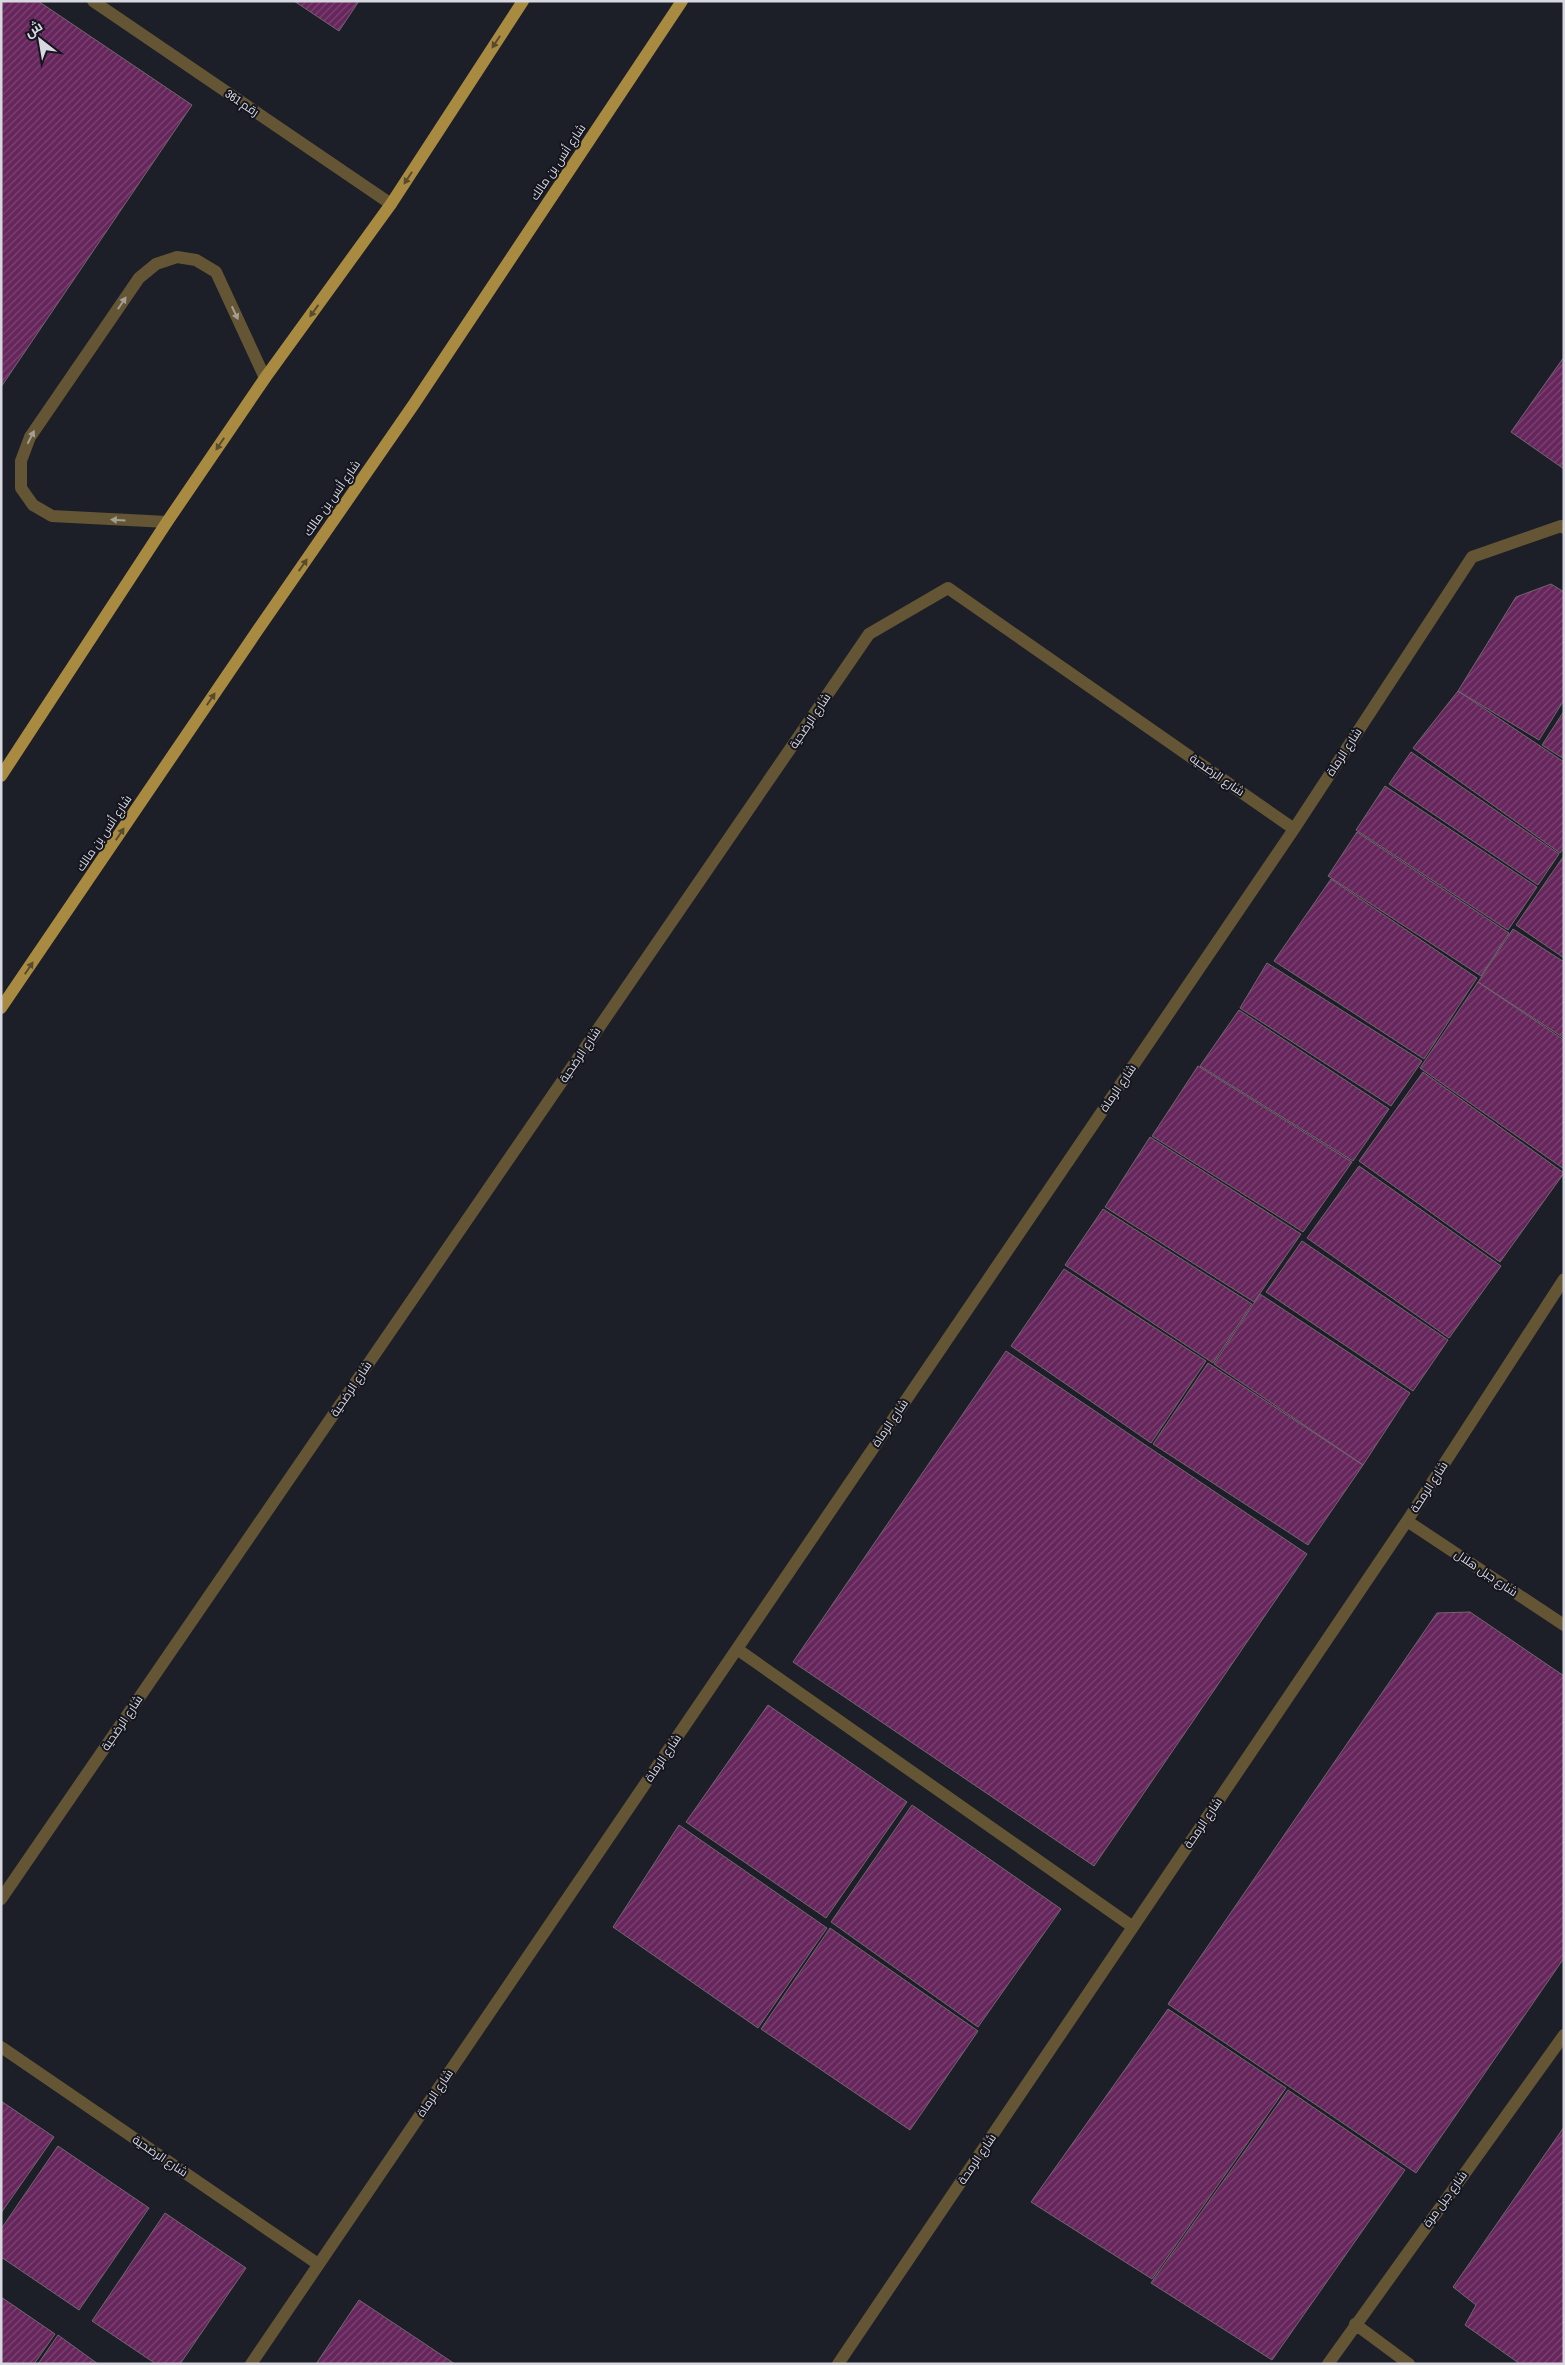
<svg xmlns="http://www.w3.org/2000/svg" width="1565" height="2365" font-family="'Archivo Narrow',Cairo,sans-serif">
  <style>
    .building { fill: url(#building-hatch); stroke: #71666e }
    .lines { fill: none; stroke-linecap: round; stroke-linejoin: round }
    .minor { stroke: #645534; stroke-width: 12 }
    .major { stroke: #a98a41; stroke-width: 12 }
    .oneway { fill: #574a2e }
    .oneway2 { fill: #a49e93 }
    .labels { text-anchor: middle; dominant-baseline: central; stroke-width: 4; stroke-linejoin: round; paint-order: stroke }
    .street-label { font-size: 12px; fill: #d8d9e0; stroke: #14151e }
  </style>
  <defs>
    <pattern id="building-hatch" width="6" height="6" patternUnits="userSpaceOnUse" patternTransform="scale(1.25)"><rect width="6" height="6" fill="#66265c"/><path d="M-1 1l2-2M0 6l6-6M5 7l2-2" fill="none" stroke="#7b4573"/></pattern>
  </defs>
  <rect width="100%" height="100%" fill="#1d1f28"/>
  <path class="building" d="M1 1H38L192 105 1 387Z
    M294 1H359L339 31Z
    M1564 357V469L1511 432Z
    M1551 584 1564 592V700L1539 740 1458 691 1516 597Z
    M1458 691 1564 762V848L1560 853 1413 748Z
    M1564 711V759L1542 745Z
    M1411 752 1559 854 1538 885 1389 784Z
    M1385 786 1537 887 1508 930 1356 830Z
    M1357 832 1509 933 1481 976 1328 876Z
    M1563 857 1564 858V958L1516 925Z
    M1331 879 1477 978 1424 1059 1274 961Z
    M1513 929 1564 962V1038L1478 982Z
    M1267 963 1422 1061 1391 1106 1240 1008Z
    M1478 982 1564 1040V1169L1420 1068Z
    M1239 1010 1389 1109 1353 1161 1200 1066Z
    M1198 1066 1352 1162 1303 1232 1152 1136Z
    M1423 1072 1564 1173 1500 1262 1359 1161Z
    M1150 1137 1301 1234 1254 1302 1105 1207Z
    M1359 1166 1501 1266 1449 1338 1307 1238Z
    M1103 1209 1252 1304 1213 1363 1065 1265Z
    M1302 1241 1448 1340 1413 1391 1266 1292Z
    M1064 1269 1206 1361 1151 1443 1011 1346Z
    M1260 1294 1410 1393 1363 1465 1214 1364Z
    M1006 1351 1307 1554 1094 1866 793 1662Z
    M1208 1363 1363 1465 1308 1545 1153 1444Z
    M1470 1612 1564 1676V1958L1416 2173 1168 2004 1437 1613Z
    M768 1705 907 1802 826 1918 686 1822Z
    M912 1805 1061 1909 978 2027 831 1922Z
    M679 1825 827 1928 758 2028 613 1927Z
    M830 1928 978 2031 910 2130 761 2029Z
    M1168 2009 1286 2088 1152 2279 1031 2202Z
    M1288 2090 1405 2170 1272 2360 1151 2283Z
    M1 2101 54 2137 1 2213Z
    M1564 2127V2364H1520L1465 2325 1476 2305 1453 2287Z
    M58 2146 149 2208 79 2310 1 2257V2229Z
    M165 2213 246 2268 180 2364H156L92 2321Z
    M1 2297 55 2334 34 2364H1Z
    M359 2300 455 2364H316Z
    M58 2335 98 2364H38Z"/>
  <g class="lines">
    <path class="minor" d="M93 1 391 204
      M167 522 52 516 33 505 21 488V461L30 437 139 278 156 264 177 257 196 260 216 272 265 378
      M1407 1521 1564 1625
      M737 1649 1133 1927
      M1 1899 869 634 948 588 1294 829
      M1 2047 318 2264
      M1355 2324 1409 2364
      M251 2364 1294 829 1472 557 1561 526 1564 528
      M838 2364 1407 1521 1564 1279
      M1328 2364 1564 2035"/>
    <path class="major" d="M1 776 167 522 265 378 391 204 523 1
      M1 1008 255 634 414 404 682 1"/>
  </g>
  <defs><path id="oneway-solid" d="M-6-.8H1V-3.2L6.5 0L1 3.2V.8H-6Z" transform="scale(1.25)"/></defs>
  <g class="oneway">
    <use href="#oneway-solid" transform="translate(496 42) rotate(123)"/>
    <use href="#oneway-solid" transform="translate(408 178) rotate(123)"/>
    <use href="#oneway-solid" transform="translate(314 311) rotate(126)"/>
    <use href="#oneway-solid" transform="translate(220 444) rotate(124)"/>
    <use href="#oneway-solid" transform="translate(303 565) rotate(-55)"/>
    <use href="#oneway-solid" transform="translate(211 699) rotate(-56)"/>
    <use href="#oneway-solid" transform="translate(120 834) rotate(-56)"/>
    <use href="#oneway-solid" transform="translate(29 968) rotate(-56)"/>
  </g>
  <g class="oneway2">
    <use href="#oneway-solid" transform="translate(122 303) rotate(-56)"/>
    <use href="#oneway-solid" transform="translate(235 313) rotate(65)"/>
    <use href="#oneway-solid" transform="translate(31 437) rotate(-63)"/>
    <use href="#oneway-solid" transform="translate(118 520) rotate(-177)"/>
  </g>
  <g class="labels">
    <g class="street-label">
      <text transform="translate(242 103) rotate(34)">رقم 361</text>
      <text transform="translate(558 162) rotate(-56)">شارع أنس بن مالك</text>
      <text transform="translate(332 498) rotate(-55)">شارع أنس بن مالك</text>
      <text transform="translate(810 721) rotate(-56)">شارع الرضحية</text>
      <text transform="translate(1344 752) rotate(-57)">شارع الرماة</text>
      <text transform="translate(1217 775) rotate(35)">شارع الرضحية</text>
      <text transform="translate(104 833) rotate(-56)">شارع أنس بن مالك</text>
      <text transform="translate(580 1055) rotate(-56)">شارع الرضحية</text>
      <text transform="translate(1118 1088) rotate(-56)">شارع الرماة</text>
      <text transform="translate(351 1389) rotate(-56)">شارع الرضحية</text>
      <text transform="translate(890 1423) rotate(-56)">شارع الرماة</text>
      <text transform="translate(1429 1487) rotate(-57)">شارع الرمحة</text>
      <text transform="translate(1486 1573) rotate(34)">شارع جبل هلال</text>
      <text transform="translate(122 1723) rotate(-56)">شارع الرضحية</text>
      <text transform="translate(663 1758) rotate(-56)">شارع الرماة</text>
      <text transform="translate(1203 1823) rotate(-56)">شارع الرمحة</text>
      <text transform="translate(435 2093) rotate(-56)">شارع الرماة</text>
      <text transform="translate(160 2156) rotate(34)">شارع الرضحية</text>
      <text transform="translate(977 2159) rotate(-56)">شارع الرمحة</text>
      <text transform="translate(1445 2199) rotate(-54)">شارع جبل مرة</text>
    </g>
  </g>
  <rect width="1565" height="2365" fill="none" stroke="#d8d9e0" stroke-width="5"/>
  <g transform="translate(40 40) rotate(329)" stroke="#14151e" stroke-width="4" paint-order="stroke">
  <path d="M0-4L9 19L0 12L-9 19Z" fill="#d8d9e0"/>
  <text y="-8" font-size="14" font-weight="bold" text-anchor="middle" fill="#d8d9e0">ش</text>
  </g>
</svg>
